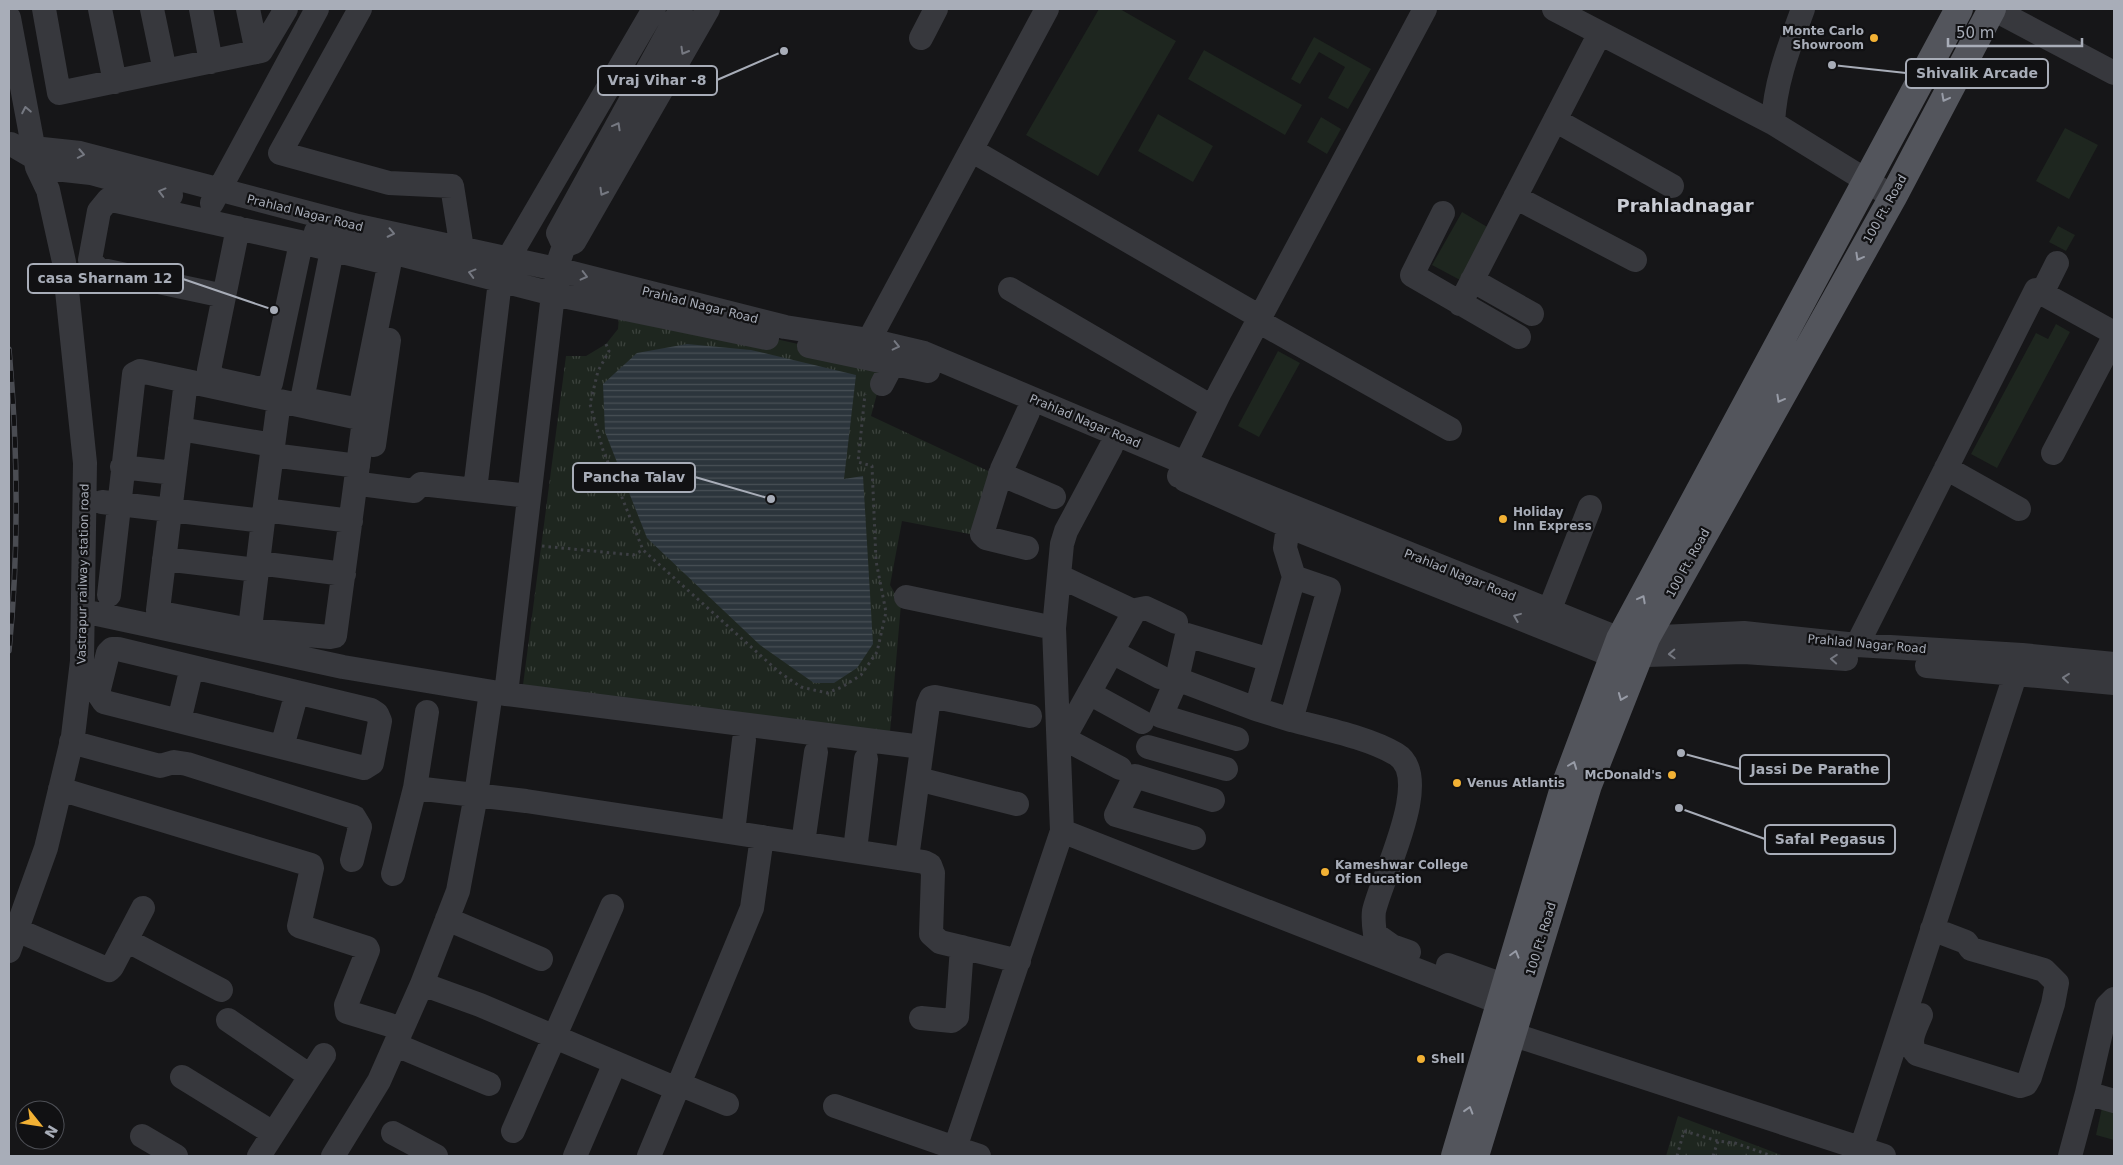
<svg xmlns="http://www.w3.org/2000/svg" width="2123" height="1165" font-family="'DejaVu Sans',sans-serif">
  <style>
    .grass { fill: #1e261f }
    .park { fill: url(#park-tufts) }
    .water { fill: url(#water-rules) }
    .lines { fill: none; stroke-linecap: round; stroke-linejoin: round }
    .path { stroke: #3d3f44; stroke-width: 3; stroke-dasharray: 2.5 4; stroke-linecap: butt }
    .minor { stroke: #37383d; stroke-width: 24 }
    .major { stroke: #53555c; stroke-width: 28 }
    .rail-casing { stroke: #4a4c52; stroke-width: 5.5 }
    .rail { stroke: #111113; stroke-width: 4; stroke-dasharray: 11; stroke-linecap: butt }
    .oneway { stroke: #757881 }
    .oneway2 { stroke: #979ba6 }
    .poi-dot { fill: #f2b134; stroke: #111113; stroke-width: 2 }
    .labels { text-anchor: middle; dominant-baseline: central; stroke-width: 4.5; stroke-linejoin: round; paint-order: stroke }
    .poi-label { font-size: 12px; font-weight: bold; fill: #a8adb8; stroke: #111113; text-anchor: start }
    .street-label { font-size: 12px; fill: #a8adb8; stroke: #111113 }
    .district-label { font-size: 18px; font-weight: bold; fill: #c9ccd4; stroke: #111113 }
    .leader { fill: none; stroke: #a8adb8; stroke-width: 2 }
    .callout-dot { fill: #a8adb8; stroke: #111113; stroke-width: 2 }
    .callout { fill: #111113; stroke: #a8adb8; stroke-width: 2 }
    .callout-label { font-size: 14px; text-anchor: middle; font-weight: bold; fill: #a8adb8 }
  </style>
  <defs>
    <pattern id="park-tufts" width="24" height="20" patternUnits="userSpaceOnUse" patternTransform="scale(1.25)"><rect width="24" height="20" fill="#1e261f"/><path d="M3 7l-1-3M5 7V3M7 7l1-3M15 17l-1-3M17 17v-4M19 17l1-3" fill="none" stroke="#3c433d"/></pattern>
    <pattern id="water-rules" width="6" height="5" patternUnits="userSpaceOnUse" patternTransform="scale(1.25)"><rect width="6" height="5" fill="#2c353c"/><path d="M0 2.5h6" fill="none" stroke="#485056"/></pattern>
  </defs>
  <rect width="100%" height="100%" fill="#161618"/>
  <path class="grass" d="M1099 9H1120L1176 41 1098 176 1026 135Z
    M1314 37 1371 69 1348 109 1328 98 1345 67 1319 52 1300 84 1291 79Z
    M1204 50 1302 105 1285 135 1188 79Z
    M1158 114 1213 146 1193 182 1138 151Z
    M1321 117 1341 129 1327 154 1307 142Z
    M2065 128 2098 145 2069 199 2036 181Z
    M1462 212 1489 228 1460 280 1432 265Z
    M2058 226 2075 235 2066 251 2049 242Z
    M2056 324 2070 332 1997 468 1971 454 2036 333 2048 339Z
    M1278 351 1300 363 1259 437 1238 426Z
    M2103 1103 2114 1105V1140L2096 1135Z"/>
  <path class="park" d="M620 303 885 364 871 416 1001 477 985 537 902 521 890 585 901 604 890 732 523 685 566 356H586L606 344 618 329Z
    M1678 1116 1784 1156H1666Z"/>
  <path class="water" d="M687 344 751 350 856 375 844 479 863 476 873 644 857 668 834 683H814L760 645 647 538 605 432 603 384 637 353Z"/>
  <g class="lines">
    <path class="path" d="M606 344 609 351 598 371 590 404 603 450 643 550 779 672 801 687 827 693 842 687 861 675 877 652 886 612 876 561 872 466 858 462 865 394
      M542 546 633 555 643 550
      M1677 1156 1684 1131 1718 1141 1735 1143 1772 1156
      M1713 1156 1718 1141"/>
    <path class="minor" d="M44 9 59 93 261 51 286 9
      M100 9 115 82
      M152 9 165 71
      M201 9 211 62
      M248 9 257 52
      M360 9 280 153 389 183 452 186 462 249
      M681 9 558 233 564 246 556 269 506 694 922 747
      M1554 9 1773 123 1893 197
      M1993 9 2114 73
      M9 18 37 167 48 190 64 262 85 463 82 661 73 736 46 848 9 951
      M921 38 936 9
      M1555 120 1672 186
      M1773 123C1775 82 1789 47 1803 9
      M11 144 35 158
      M33 148 80 153 358 226 556 269 785 327 869 340 924 353 1185 463 1620 639 1744 633 1857 645 2022 655 2114 664
      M971 150 1260 317
      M37 167 91 173 171 195
      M1515 197 1635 260
      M212 203 317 9
      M1443 213 1412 275 1519 337
      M238 228 209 370 216 379 261 389 271 383 301 243
      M316 232 313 245 384 262 389 266 361 405 355 409 309 400 303 395 332 250
      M330 236 553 294 767 338
      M564 246 574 242 708 9
      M508 259 654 9
      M1472 280 1532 314
      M1010 289 1212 407
      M2042 293 2057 263
      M224 296 98 269 90 260 99 211 108 200H112L313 245
      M1460 304 1600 33
      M1258 321 1450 429
      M809 346 928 371
      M862 353 1047 9
      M882 384 893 363
      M180 429 273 445
      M374 445 389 340
      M2053 453 2114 337
      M272 455 358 466
      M122 467 174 473
      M1946 468 2019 509
      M1000 474 1054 497
      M1179 476 1220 392 1425 9
      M1185 480 1288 526 1614 656 1744 652 1846 659
      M368 485 414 491 421 484 529 496
      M475 490 500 281
      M102 502 263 521 248 645
      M264 510 351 521
      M263 521 279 401
      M1288 526 1285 548 1294 577 1329 589 1291 720C1324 729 1367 737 1396 754 1435 777 1381 878 1374 911 1373 918 1374 927 1375 934L1392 946 1409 952
      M1027 548 986 538 982 534 1002 469 1028 412
      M164 559 257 570
      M258 563 344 574
      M109 595 134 374 140 371 359 418 364 420 335 636 330 637 250 630 161 613 158 610 186 381
      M906 597 1054 628
      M83 611 343 667 505 694
      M1131 611 1146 608 1176 622
      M1549 611 1590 507
      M1857 645 2036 290 2114 333
      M112 649H118L371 710 377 714 380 721 372 763 364 768 104 702 98 693 108 653Z
      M1112 652 1160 677
      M1927 666 2114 683
      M1177 679 1161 716 1237 739
      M491 692 476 795 458 891 422 984 480 1005 677 1089 752 908 762 837
      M1089 693 1142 722
      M1256 709 1177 679 1187 635 1270 660
      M1291 720 1256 709 1294 577
      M179 721 192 667
      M1063 738 1120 768
      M71 742 160 766 174 762 187 764 354 817 360 827 352 860
      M282 747 297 692
      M1059 747 1133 614 1129 609 1059 576
      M1148 747 1226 769
      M918 779 1017 804
      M415 788 526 801 924 862 930 865 933 873 931 934 940 942 1019 961
      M60 789 311 865 312 868 299 926 367 948 368 950 346 1005 347 1012 390 1025
      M1062 831 1054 628 1062 544 1066 531 1111 447
      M733 832 744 740
      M1194 838 1116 815 1135 776 1213 800
      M803 843 816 752
      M855 850 866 759
      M907 858 928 705 931 698 935 697 1030 716
      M393 874 415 788 427 712
      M447 919 541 959
      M17 930 109 970 112 967 143 908
      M126 940 221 990
      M1448 965 1506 986
      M2114 999 2107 1006 2087 1093 2114 1101
      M1921 1015C1916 1028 1906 1043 1917 1054L2020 1086 2026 1084 2030 1077 2053 1004 2057 983 2044 970 1971 949 1966 942 1932 929
      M921 1018 952 1021 957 1017 962 947
      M228 1020 310 1076
      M1496 1029 1884 1156
      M396 1045 489 1084
      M182 1077 273 1133
      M679 1084 727 1104
      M835 1106 955 1148
      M513 1131 612 906
      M393 1133 436 1156
      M142 1136 176 1156
      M1861 1149 2021 657
      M259 1156 324 1055
      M333 1156 379 1081 422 984
      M575 1156 615 1063
      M649 1156 677 1089
      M979 1156 955 1148 1062 831 1501 1003
      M2070 1156 2087 1093"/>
    <path class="major" d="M1455 1156 1563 791 1620 639 1959 9
      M1475 1156 1588 785 1646 638 1893 197 1992 9"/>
    <defs>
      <path id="rail" d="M9 349C18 449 19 551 9 651"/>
    </defs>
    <use href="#rail" class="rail-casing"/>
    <use href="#rail" class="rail"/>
  </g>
  <defs><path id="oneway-chevron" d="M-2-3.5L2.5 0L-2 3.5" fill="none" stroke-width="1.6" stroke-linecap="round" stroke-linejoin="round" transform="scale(1.25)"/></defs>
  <g class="oneway">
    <use href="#oneway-chevron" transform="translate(684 51) rotate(120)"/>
    <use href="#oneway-chevron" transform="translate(26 110) rotate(-101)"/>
    <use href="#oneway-chevron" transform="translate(617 126) rotate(-61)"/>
    <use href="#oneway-chevron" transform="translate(81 154) rotate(11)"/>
    <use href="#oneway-chevron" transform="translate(162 192) rotate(-165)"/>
    <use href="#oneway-chevron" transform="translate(603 192) rotate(120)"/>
    <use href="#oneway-chevron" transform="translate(391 233) rotate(12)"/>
    <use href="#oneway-chevron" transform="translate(472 273) rotate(-165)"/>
    <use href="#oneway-chevron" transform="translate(584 276) rotate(14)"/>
    <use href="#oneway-chevron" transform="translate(896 346) rotate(13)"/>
    <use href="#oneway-chevron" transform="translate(1517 617) rotate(-158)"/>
    <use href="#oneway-chevron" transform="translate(1672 654) rotate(178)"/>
    <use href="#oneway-chevron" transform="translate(1834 659) rotate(-176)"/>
    <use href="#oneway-chevron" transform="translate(2066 678) rotate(-174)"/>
  </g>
  <g class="oneway2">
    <use href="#oneway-chevron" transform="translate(1945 98) rotate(118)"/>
    <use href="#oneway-chevron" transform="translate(1859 257) rotate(119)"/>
    <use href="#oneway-chevron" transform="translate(1780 399) rotate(119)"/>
    <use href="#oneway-chevron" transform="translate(1642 599) rotate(-62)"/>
    <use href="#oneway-chevron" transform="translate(1622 697) rotate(112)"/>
    <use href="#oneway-chevron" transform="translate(1573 765) rotate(-69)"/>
    <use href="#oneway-chevron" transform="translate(1515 954) rotate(-74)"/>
    <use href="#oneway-chevron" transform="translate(1469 1110) rotate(-73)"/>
  </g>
  <g class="poi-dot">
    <circle cx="1874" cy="38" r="5"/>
    <circle cx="1503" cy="519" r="5"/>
    <circle cx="1672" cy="775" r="5"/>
    <circle cx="1457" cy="783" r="5"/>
    <circle cx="1325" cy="872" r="5"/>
    <circle cx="1421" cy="1059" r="5"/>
  </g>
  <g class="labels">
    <g class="poi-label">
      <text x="1864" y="31" text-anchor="end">Monte Carlo<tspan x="1864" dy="14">Showroom</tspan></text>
      <text x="1513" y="512">Holiday<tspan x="1513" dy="14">Inn Express</tspan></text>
      <text x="1662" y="775" text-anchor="end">McDonald's</text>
      <text x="1467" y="783">Venus Atlantis</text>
      <text x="1335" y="865">Kameshwar College<tspan x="1335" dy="14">Of Education</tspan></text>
      <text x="1431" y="1059">Shell</text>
    </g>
    <g class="street-label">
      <text transform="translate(1885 209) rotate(-61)">100 Ft. Road</text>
      <text transform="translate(305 213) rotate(14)">Prahlad Nagar Road</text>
      <text transform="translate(700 305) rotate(14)">Prahlad Nagar Road</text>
      <text transform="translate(1085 421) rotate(23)">Prahlad Nagar Road</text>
      <text transform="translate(1688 563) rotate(-61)">100 Ft. Road</text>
      <text transform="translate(83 574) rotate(-89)">Vastrapur railway station road</text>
      <text transform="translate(1460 575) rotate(22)">Prahlad Nagar Road</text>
      <text transform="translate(1867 644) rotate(5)">Prahlad Nagar Road</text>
      <text transform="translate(1541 939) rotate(-73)">100 Ft. Road</text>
    </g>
    <g class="district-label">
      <text x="1685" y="205">Prahladnagar</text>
    </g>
  </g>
  <path class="leader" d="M1832 65L1906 73M784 51L717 80M274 310L183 279M771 499L695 477M1681 753L1740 769M1679 808L1765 839"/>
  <g class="callout-dot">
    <circle cx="1832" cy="65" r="5"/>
    <circle cx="784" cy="51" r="5"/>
    <circle cx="274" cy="310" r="5"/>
    <circle cx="771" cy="499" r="5"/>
    <circle cx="1681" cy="753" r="5"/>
    <circle cx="1679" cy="808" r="5"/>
  </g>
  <g class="callout">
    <rect x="1906" y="59" width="142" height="29" rx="5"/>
    <rect x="598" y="66" width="119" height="29" rx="5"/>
    <rect x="28" y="264" width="155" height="29" rx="5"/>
    <rect x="573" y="463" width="122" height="29" rx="5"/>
    <rect x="1740" y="755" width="149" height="29" rx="5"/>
    <rect x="1765" y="825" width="130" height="29" rx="5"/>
  </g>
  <g class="callout-label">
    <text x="1977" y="78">Shivalik Arcade</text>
    <text x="657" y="85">Vraj Vihar -8</text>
    <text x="105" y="283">casa Sharnam 12</text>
    <text x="634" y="482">Pancha Talav</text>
    <text x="1815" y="774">Jassi De Parathe</text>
    <text x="1830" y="844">Safal Pegasus</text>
  </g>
  <rect width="2123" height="1165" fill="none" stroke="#a8adb8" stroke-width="20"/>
  <g transform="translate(40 1125) rotate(120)"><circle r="24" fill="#111113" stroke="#4d4f55"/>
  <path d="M0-4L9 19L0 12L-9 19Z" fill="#f2b134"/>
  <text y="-8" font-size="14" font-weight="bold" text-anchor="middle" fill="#a8adb8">N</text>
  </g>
  <path d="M1948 38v8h134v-8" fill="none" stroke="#a8adb8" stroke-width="2.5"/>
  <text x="1956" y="38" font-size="15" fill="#a8adb8" stroke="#111113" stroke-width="4" paint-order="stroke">50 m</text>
</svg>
